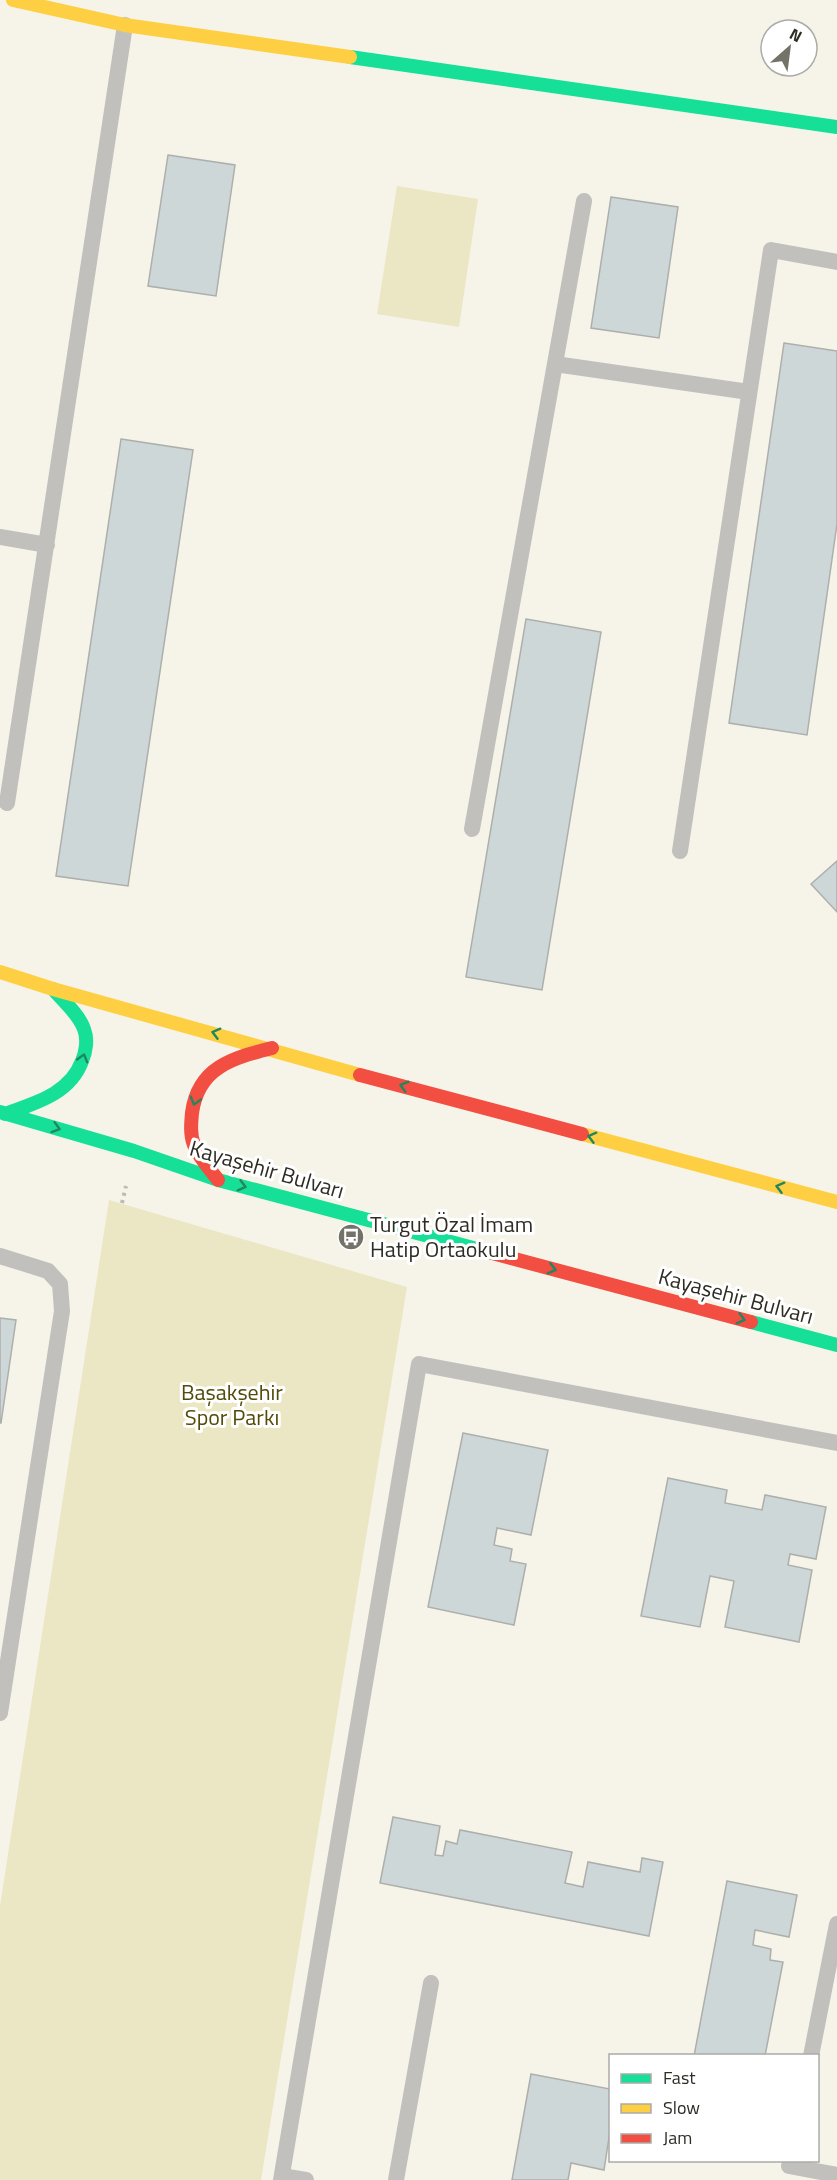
<svg xmlns="http://www.w3.org/2000/svg" width="837" height="2180" font-family="'Titillium Web',sans-serif">
  <style>
    .green { fill: #ebe6c4 }
    .building { fill: #cdd7d8; stroke: #adafac; stroke-width: 1.5 }
    .lines { fill: none; stroke-linecap: round; stroke-linejoin: round }
    .path { stroke: #bbbab5; stroke-width: 4; stroke-dasharray: 3 4.5; stroke-linecap: butt }
    .lane { stroke: #c1c0bc; stroke-width: 16 }
    .fast { stroke: #16e098; stroke-width: 14 }
    .slow { stroke: #ffcf43; stroke-width: 14 }
    .jam { stroke: #f24e42; stroke-width: 14 }
    .oneway { stroke: #22865e }
    .labels { text-anchor: middle; dominant-baseline: central; stroke-width: 6; stroke-linejoin: round; paint-order: stroke }
    .street-label { font-size: 22px; fill: #2e2d25; stroke: #fff }
    .poi-label { font-size: 22px; fill: #2e2d25; stroke: #fff; text-anchor: start }
    .park-label { font-size: 22px; fill: #544a09; stroke: #fff }
  </style>
  <rect width="100%" height="100%" fill="#f6f4e9"/>
  <path class="green" d="M397 186 478 199 459 327 377 314Z
    M109 1200 407 1287 261 2180H0V1906Z"/>
  <path class="building" d="M168 155 235 165 216 296 148 286Z
    M611 197 678 207 659 338 591 328Z
    M784 343 837 351V524L807 735 729 723Z
    M121 439 193 450 128 886 56 876Z
    M526 619 601 632 542 990 466 977Z
    M837 861V912L811 884Z
    M0 1318 16 1320 1 1423H0Z
    M463 1433 548 1450 531 1535 497 1528 494 1545 512 1549 510 1561 526 1564 514 1625 428 1607Z
    M668 1478 727 1490 725 1503 762 1510 765 1495 826 1507 816 1559 790 1554 788 1565 812 1570 799 1642 725 1627 734 1581 710 1576 700 1627 641 1616Z
    M393 1817 440 1826 435 1855 443 1856 446 1841 457 1844 460 1830 572 1852 565 1883 583 1887 588 1862 640 1872 642 1858 663 1862 649 1936 380 1883Z
    M727 1881 797 1895 789 1937 755 1930 753 1945 771 1949 770 1960 783 1962 765 2056H694Z
    M531 2074 610 2089V2131L604 2170 571 2163 568 2180H512Z"/>
  <g class="lines">
    <path class="path" d="M122 1203 126 1186"/>
    <path class="lane" d="M555 364 749 392
      M0 537 47 545
      M7 803 125 25
      M472 829 584 201
      M680 851 771 250 837 262
      M0 1256 48 1271 60 1284 62 1311 0 1713
      M811 2056 837 1924
      M789 2166 837 2175
      M282 2176 306 2180
      M281 2180 419 1364 837 1443
      M396 2180 431 1983"/>
    <path class="fast" d="M350 57 837 127
      M0 1112 134 1151 218 1180 492 1253
      M5 1114C35 1103 70 1094 82 1061 86 1052 88 1039 84 1029 79 1014 63 1001 53 989
      M751 1322 837 1345"/>
    <path class="slow" d="M13 0 125 25 350 57
      M0 972 53 989 360 1075
      M582 1134 837 1202"/>
    <path class="jam" d="M360 1075 582 1134
      M218 1180C210 1169 199 1158 194 1145 190 1135 191 1124 192 1113 198 1067 233 1058 272 1048
      M492 1253 751 1322"/>
  </g>
  <defs><path id="oneway-chevron" d="M-2-3.5L2.5 0L-2 3.5" fill="none" stroke-width="1.6" stroke-linecap="round" stroke-linejoin="round" transform="scale(1.5)"/></defs>
  <g class="oneway">
    <use href="#oneway-chevron" transform="translate(216 1033) rotate(-165)"/>
    <use href="#oneway-chevron" transform="translate(83 1058) rotate(-74)"/>
    <use href="#oneway-chevron" transform="translate(404 1086) rotate(-164)"/>
    <use href="#oneway-chevron" transform="translate(195 1101) rotate(106)"/>
    <use href="#oneway-chevron" transform="translate(56 1128) rotate(16)"/>
    <use href="#oneway-chevron" transform="translate(592 1137) rotate(-165)"/>
    <use href="#oneway-chevron" transform="translate(242 1186) rotate(15)"/>
    <use href="#oneway-chevron" transform="translate(780 1187) rotate(-165)"/>
    <use href="#oneway-chevron" transform="translate(552 1269) rotate(15)"/>
    <use href="#oneway-chevron" transform="translate(741 1319) rotate(15)"/>
  </g>
  <defs>
    <symbol id="bus-disc" viewBox="-11 -11 22 22"><circle r="9.5" fill="#74736a" stroke="#fff"/><path d="M-5-6H5V4H4V6H2V4H-2V6H-4V4H-5ZM-3.5-4V0h7V-4ZM-3.5 1.2v1.5H-2V1.2ZM2 1.2v1.5H3.5V1.2Z" fill="#fff"/></symbol>
  </defs>
  <g fill-rule="evenodd">
    <use href="#bus-disc" x="336" y="1222" width="30" height="30"/>
  </g>
  <g class="labels">
    <g class="street-label">
      <text transform="translate(267 1169) rotate(16)">Kayaşehir Bulvarı</text>
      <text transform="translate(736 1296) rotate(15)">Kayaşehir Bulvarı</text>
    </g>
    <g class="poi-label">
      <text x="370" y="1224">Turgut Özal İmam<tspan x="370" dy="25">Hatip Ortaokulu</tspan></text>
    </g>
    <g class="park-label">
      <text x="232" y="1392">Başakşehir<tspan x="232" dy="25">Spor Parkı</tspan></text>
    </g>
  </g>
  <rect x="609" y="2054" width="210" height="108" fill="#ffffff" stroke="#ababa8" stroke-width="1.5"/>
  <rect x="621" y="2074" width="30" height="9" fill="#16e098" stroke="#ababa8" stroke-width="1.5"/>
  <text x="663" y="2084" font-size="18" fill="#2e2d25">Fast</text>
  <rect x="621" y="2104" width="30" height="9" fill="#ffcf43" stroke="#ababa8" stroke-width="1.5"/>
  <text x="663" y="2114" font-size="18" fill="#2e2d25">Slow</text>
  <rect x="621" y="2134" width="30" height="9" fill="#f24e42" stroke="#ababa8" stroke-width="1.5"/>
  <text x="663" y="2144" font-size="18" fill="#2e2d25">Jam</text>
  <g transform="translate(789 48) rotate(28)"><circle r="28" fill="#ffffff" stroke="#ababa8" stroke-width="1.5"/>
  <path d="M0-4.5L10 22L0 15L-10 22Z" fill="#74736a"/>
  <text y="-9" font-size="16" font-weight="bold" text-anchor="middle" fill="#2e2d25">N</text>
  </g>
</svg>
